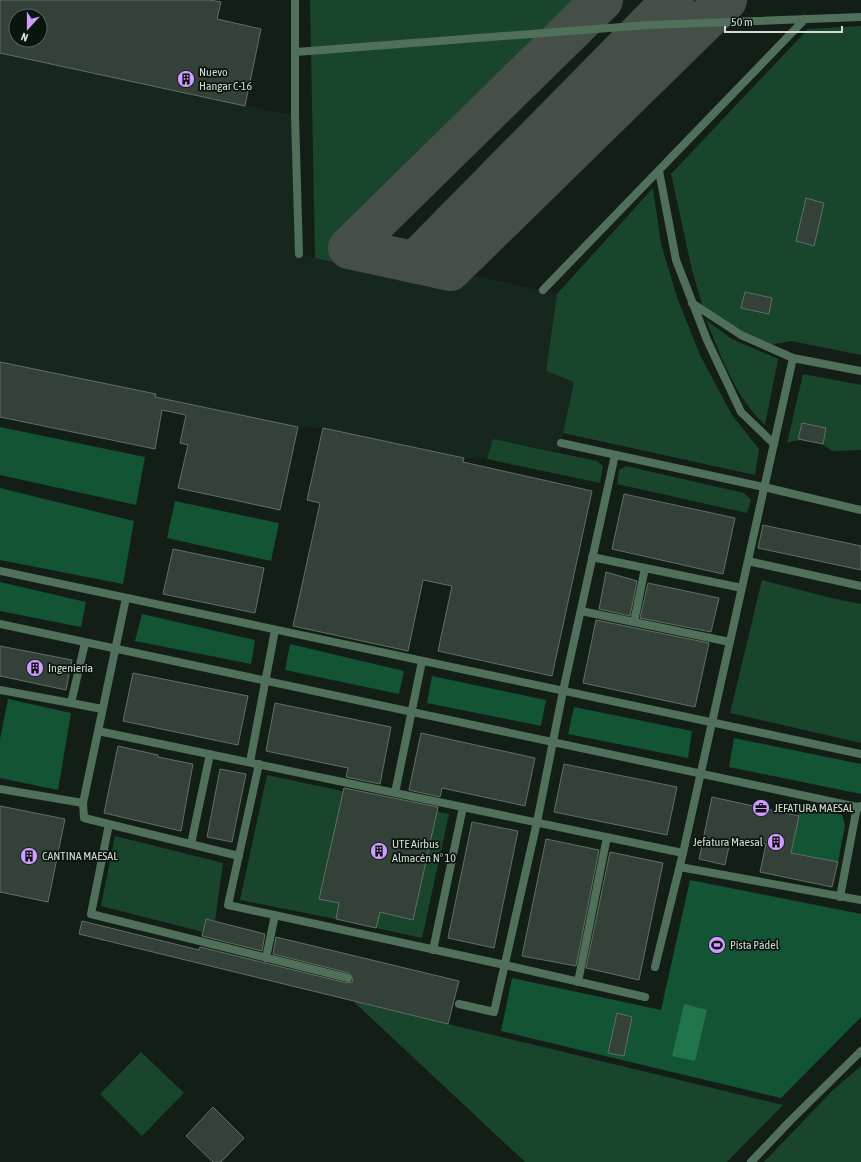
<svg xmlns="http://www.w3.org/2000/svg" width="861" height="1162" font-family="'Asap Condensed',sans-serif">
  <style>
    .built { fill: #16281e }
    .green { fill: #19452d }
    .forest { fill: #135434 }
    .water { fill: #20754a }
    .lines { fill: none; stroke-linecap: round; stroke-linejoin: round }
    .taxiway { stroke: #454f48; stroke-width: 42 }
    .building { fill: #344139; stroke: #616f66; fill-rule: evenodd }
    .service { stroke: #51705c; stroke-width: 8 }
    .minor { stroke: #51705c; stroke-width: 8 }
    .labels { text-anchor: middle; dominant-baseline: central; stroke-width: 3.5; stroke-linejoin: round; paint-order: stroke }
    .poi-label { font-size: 12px; fill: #d3dad5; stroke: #0a150e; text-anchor: start }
  </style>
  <rect width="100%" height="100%" fill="#131e17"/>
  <path class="built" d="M0 53 295 116 299 254 338 263 349 248 557 294 546 371 574 382 559 452 493 439 487 459 464 458 323 428 298 427 155 397V394L0 362Z"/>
  <path class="green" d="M310 0H603L533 70 349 248 338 263 315 258Z
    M861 26V355L791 341 765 346 704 311 692 270 671 174 808 29Z
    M653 188 661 244 678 300 700 355 732 415 759 449 755 475 563 433 574 382 546 371 557 294Z
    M706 320 732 339 778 359 765 425C735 397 721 356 706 320Z
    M803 374 861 385V450L832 451C819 440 802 437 787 443Z
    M493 439 597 461 603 466 600 483 487 459Z
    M626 466 744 493 751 500 747 513 617 484 619 470Z
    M762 580 831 598 861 604V743L730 713Z
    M267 775 449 814 422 938 376 928 378 917 338 907 336 919 240 900Z
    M115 836 223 863 215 921 206 919 203 932 101 906Z
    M353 1001 783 1105 727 1162H525Z
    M141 1052 184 1093 142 1136 100 1094Z
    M861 1066V1162H764L833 1090Z"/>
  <path class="forest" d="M0 427 145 457 136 505 0 475Z
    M0 488 134 521 123 584 0 560Z
    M175 501 279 523 271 561 167 538Z
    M0 582 86 602 81 627 0 611Z
    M142 614 255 640 251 664 135 641Z
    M290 644 404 671 399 694 285 670Z
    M432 676 546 700 541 726 427 703Z
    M8 699 71 713 58 790 0 778V739Z
    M574 707 692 731 688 758 568 734Z
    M734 738 861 764V794L729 767Z
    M800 805 842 815 845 825 838 862 791 853Z
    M690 880 861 914V1017L781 1098 501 1031 512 978 661 1010Z"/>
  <path class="water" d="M684 1004 707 1010 695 1061 672 1056Z"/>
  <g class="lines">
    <path class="taxiway" d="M602 0 349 248 450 270 726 0
      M415 262 673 0"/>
  </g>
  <path class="building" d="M0 0H210L221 2 217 19 261 29 245 106 0 53ZM16 16H40V40H16Z
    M806 198 824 203 814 246 796 241Z
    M745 292 772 298 769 314 741 308Z
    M0 362 156 394 155 397 298 427 280 510 178 488 188 445 180 443 186 415 162 410 155 449 0 417Z
    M802 423 826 428 823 444 798 439Z
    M323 428 464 458 463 462 592 491 552 676 438 651 452 586 423 580 408 651 293 626 320 503 307 500Z
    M624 494 735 518 723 574 612 549Z
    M763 525 861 546V570L758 548Z
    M173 549 264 568 255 613 163 594Z
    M606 572 637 581 630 616 599 609Z
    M648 583 719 598 711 632 640 618Z
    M596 620 709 643 695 707 583 683Z
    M0 646 72 660 66 690 0 676Z
    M133 673 248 696 238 745 123 721Z
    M275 703 391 727 380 784 346 777 348 768 266 751Z
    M421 733 535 758 525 806 442 788 440 797 409 790Z
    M118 746 158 755V757L193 764 181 831 104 813Z
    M564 764 677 787 667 835 554 812Z
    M220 769 246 774 232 842 207 837Z
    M344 788 438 807 413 920 380 912 376 928 336 919 339 903 319 899Z
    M712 797 799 816 791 853 838 862 832 887 760 872 766 844 731 837 725 865 699 859Z
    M0 806 65 819 48 902 0 892Z
    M472 822 518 831 494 948 448 938Z
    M546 839 599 850 576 966 522 956Z
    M610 852 663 863 639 980 586 968Z
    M206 919 265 934 262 951 202 936Z
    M82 921 199 950 200 947 347 983 352 982 353 979 349 973 273 954 276 937 459 981 448 1024 79 934Z
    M617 1013 632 1017 624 1056 608 1053Z
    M213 1107 244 1138 221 1162H213L186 1136Z"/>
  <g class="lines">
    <path class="service" d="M295 0V116L299 254
      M296 52 648 25 861 17
      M659 171 676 260 707 340 741 412 774 444
      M543 290 805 19
      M692 303 741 335 793 358
      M561 443 764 487 861 510
      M592 557 742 588
      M748 561 861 586
      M0 571 861 754
      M581 611 730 642
      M634 622 645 568
      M0 624 857 807 861 806
      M0 690 71 703 85 643
      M71 703 102 709
      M98 731 683 853 793 358 861 371
      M250 762 275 630
      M259 764 228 905 505 965 645 997
      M0 789 83 803 126 598
      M395 793 422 661
      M83 803 84 818 239 856
      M109 824 91 914 348 978
      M191 844 210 754
      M680 867 861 900
      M840 897 857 807H861
      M433 950 463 807
      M266 958 275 915
      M655 967 683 853
      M578 982 607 837
      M459 1004 494 1012 537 822 563 691 615 455"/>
    <path class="minor" d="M751 1162 790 1121 861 1051"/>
  </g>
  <defs>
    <symbol id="building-disc" viewBox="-11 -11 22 22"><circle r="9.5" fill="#cf9dff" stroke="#0a150e"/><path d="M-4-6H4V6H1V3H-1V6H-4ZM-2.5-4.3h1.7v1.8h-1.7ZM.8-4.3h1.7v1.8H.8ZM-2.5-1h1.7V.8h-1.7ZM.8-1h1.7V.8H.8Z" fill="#111"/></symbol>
    <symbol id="office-disc" viewBox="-11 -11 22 22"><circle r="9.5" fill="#cf9dff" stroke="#0a150e"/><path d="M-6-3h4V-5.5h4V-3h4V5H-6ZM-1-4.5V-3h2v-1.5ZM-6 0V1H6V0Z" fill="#111"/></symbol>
    <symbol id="stadium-disc" viewBox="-11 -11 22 22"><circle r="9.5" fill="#cf9dff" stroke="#0a150e"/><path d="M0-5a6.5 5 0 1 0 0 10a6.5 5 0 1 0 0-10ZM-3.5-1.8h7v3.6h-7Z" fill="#111"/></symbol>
  </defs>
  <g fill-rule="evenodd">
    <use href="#building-disc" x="176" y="69" width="20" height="20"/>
    <use href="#building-disc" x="25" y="658" width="20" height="20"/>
    <use href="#office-disc" x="751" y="798" width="20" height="20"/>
    <use href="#building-disc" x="766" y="832" width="20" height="20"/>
    <use href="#building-disc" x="369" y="841" width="20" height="20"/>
    <use href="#building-disc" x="19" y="846" width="20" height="20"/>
    <use href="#stadium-disc" x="707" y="935" width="20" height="20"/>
  </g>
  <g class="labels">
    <g class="poi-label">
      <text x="199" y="72">Nuevo<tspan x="199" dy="14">Hangar C-16</tspan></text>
      <text x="48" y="668">Ingeniería</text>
      <text x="774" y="808">JEFATURA MAESAL</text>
      <text x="763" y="842" text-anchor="end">Jefatura Maesal</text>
      <text x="392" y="844">UTE Airbus<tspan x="392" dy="14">Almacén Nº 10</tspan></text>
      <text x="42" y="856">CANTINA MAESAL</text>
      <text x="730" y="945">Pista Pádel</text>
    </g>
  </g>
  <g transform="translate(28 28) rotate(201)"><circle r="19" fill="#0a150e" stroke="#5a645e"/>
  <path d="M0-3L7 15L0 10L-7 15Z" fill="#cf9dff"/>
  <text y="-6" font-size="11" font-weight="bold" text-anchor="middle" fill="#d3dad5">N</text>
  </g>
  <path d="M725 26v6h117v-6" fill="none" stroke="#d3dad5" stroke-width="2"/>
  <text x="731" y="26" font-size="12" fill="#d3dad5" stroke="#0a150e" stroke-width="3" paint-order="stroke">50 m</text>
</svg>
